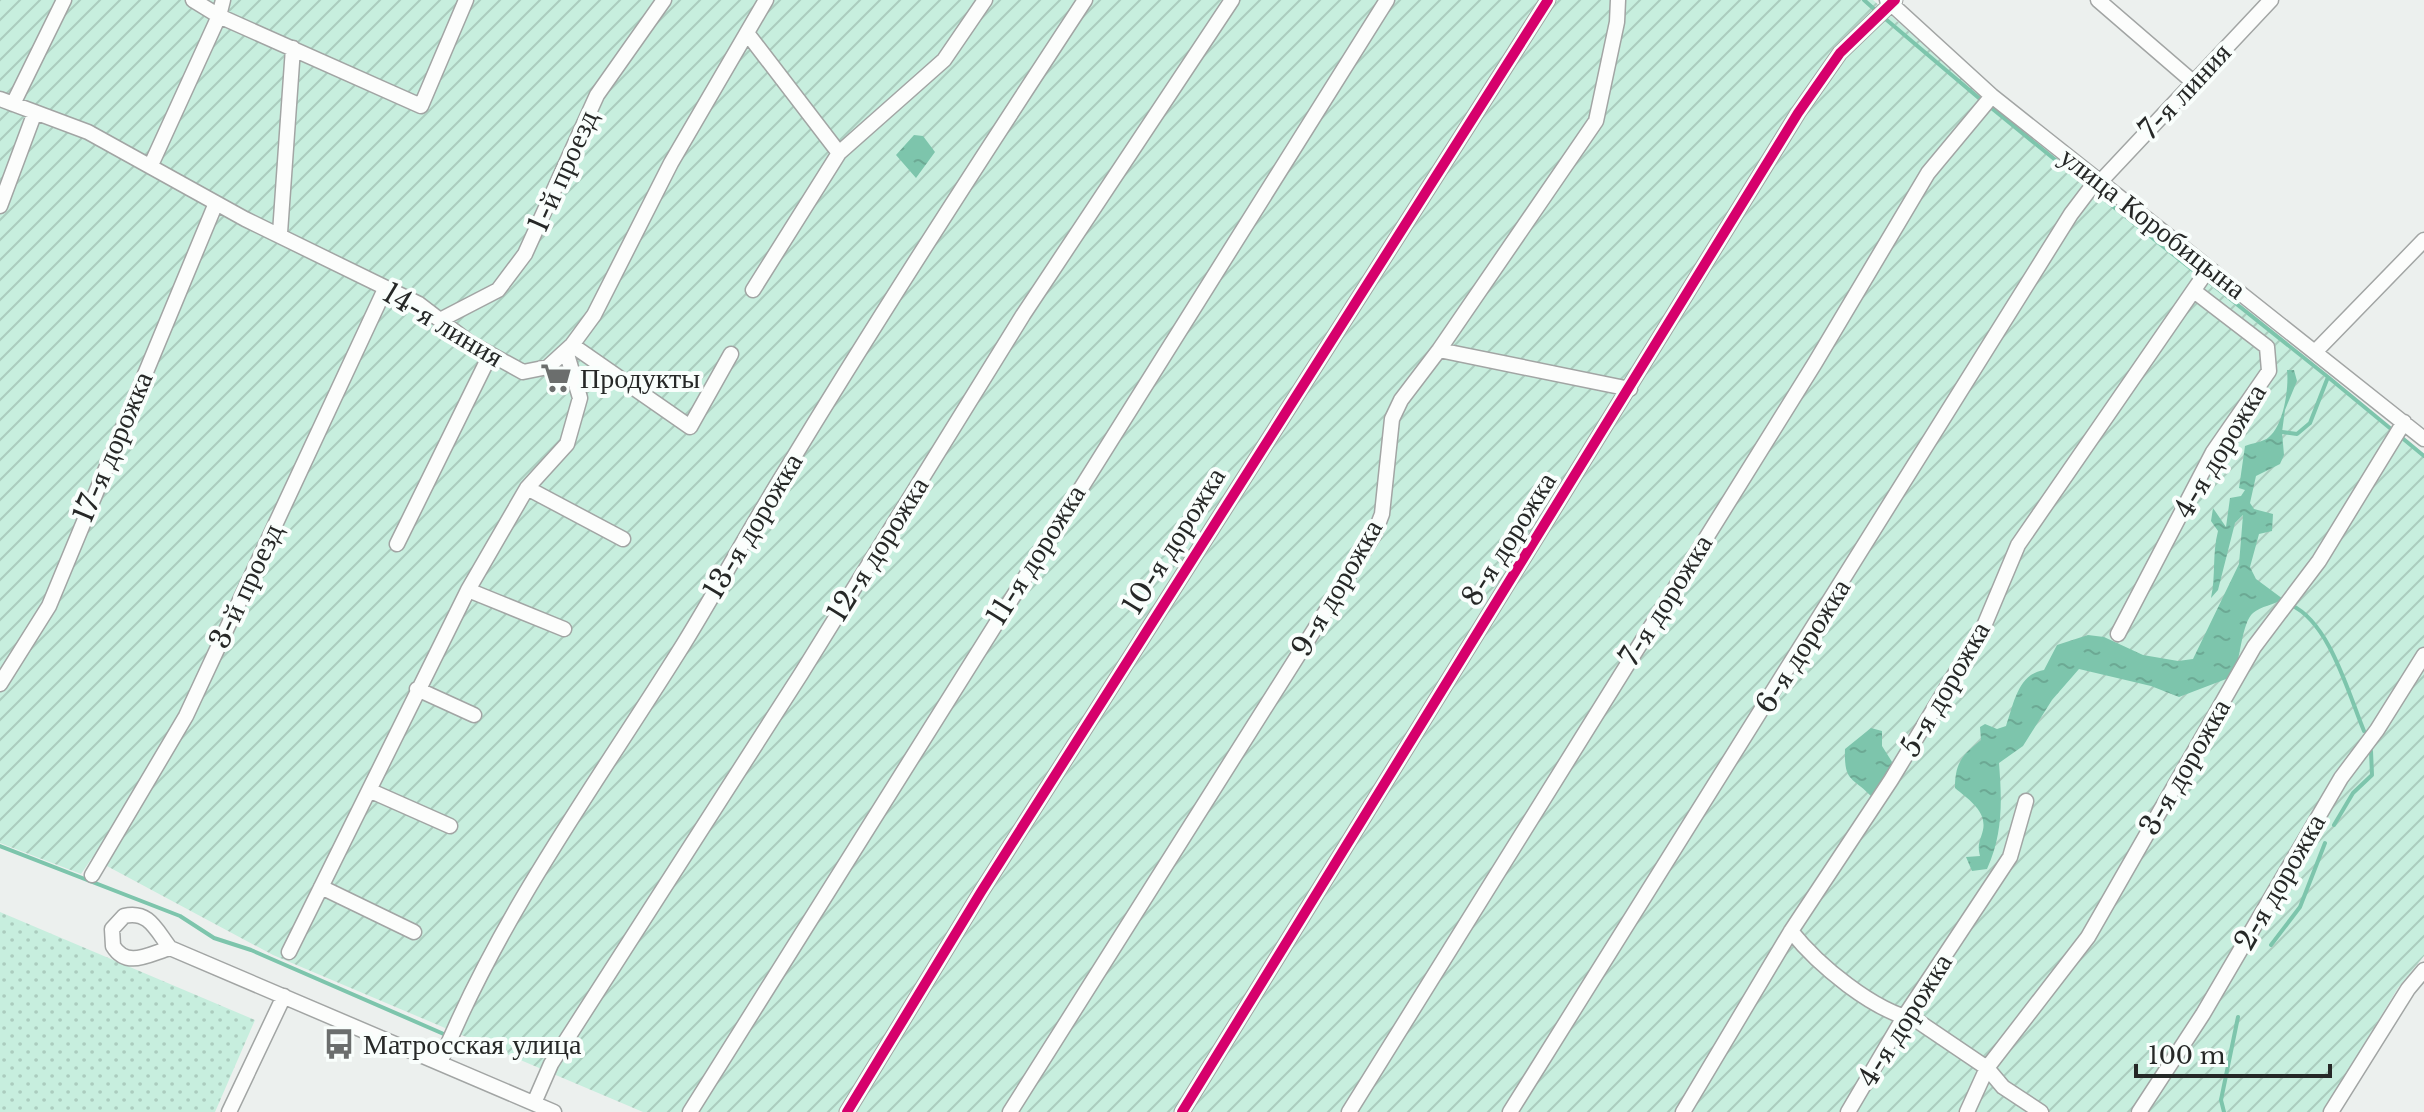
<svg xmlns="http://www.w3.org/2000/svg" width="2424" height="1112" font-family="'Libre Baskerville',serif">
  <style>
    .grass { fill: url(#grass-dots) }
    .garden { fill: url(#garden-furrows) }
    .water { fill: url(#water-ripples) }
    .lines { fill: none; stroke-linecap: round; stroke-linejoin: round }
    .stream { stroke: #7dc5ac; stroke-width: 4 }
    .minor-casing { stroke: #a2a5a4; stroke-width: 17 }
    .minor { stroke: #fcfdfc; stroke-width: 14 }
    .cycleway-casing { stroke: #f9fefc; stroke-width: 15 }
    .cycleway { stroke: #d6006c; stroke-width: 10 }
    .labels { text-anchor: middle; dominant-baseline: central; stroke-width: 8; stroke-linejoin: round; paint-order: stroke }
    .street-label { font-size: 28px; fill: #262827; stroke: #f9fefc }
    .poi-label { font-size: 28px; fill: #262827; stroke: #f9fefc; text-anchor: start }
  </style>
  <defs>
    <pattern id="grass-dots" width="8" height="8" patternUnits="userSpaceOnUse" patternTransform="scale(2)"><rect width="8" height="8" fill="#c7eede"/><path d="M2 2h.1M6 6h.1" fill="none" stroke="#abccbe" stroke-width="1.8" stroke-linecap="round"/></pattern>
    <pattern id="garden-furrows" width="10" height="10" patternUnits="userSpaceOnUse" patternTransform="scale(2)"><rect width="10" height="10" fill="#c7eede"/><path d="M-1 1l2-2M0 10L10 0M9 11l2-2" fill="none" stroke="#abccbe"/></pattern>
    <pattern id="water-ripples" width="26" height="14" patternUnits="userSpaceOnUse" patternTransform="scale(2)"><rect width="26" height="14" fill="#7dc5ac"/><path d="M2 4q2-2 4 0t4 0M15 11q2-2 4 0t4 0" fill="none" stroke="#6ca994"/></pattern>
  </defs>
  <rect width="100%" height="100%" fill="#ecf0ee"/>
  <path class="grass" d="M0 912 255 1020 215 1112H0Z"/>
  <path class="garden" d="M0 0H1873L2092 192 2424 455V956L2398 988 2323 1112H643L273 955 92 858 81 874 0 843Z"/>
  <path class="water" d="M914 135 923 136 935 152 916 178 896 155Z
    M2287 370H2294L2297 381 2285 410 2282 432 2284 455 2280 464 2256 476 2250 503 2254 509 2273 514 2272 531 2259 534 2250 567 2256 579 2283 599C2274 605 2261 606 2253 613 2242 622 2240 660 2234 676L2179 697 2151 686 2079 669 2052 700 2023 746 1999 763C2002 801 2003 834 1987 869L1972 871 1966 857 1980 856C1977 844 1980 842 1983 830 1987 811 1968 799 1955 788 1955 763 1962 755 1981 740L1980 727 1985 724 1997 729 2006 726C2014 703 2018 674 2044 670L2057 645 2088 635 2104 637 2143 655 2178 661 2193 659 2239 564 2243 515 2235 523 2218 590 2211 598C2216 575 2212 554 2218 531L2211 521 2213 508 2226 527 2230 498 2241 496 2245 490 2239 488 2245 446C2252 443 2264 442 2269 437 2284 424 2289 388 2287 370Z
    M1871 728 1882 731V746L1894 765 1872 797C1852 776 1844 783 1845 749Z"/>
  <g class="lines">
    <path class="stream" d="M1864 0 1874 9
      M1882 16 1980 99
      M1989 106 2085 184
      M2096 193 2194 271
      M2209 282 2328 377 2310 423 2297 434 2282 432
      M2328 377 2391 429
      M2401 437 2424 456
      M2291 605C2330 623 2348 693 2364 731
      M2334 825 2353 793 2372 775 2371 751
      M0 846 180 916 214 938 251 950 446 1035
      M2271 945 2300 907 2325 843
      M2224 1112 2221 1100 2238 1017"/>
    <defs>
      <path id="minor" d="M193 0 219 16 421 106 466 0
        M1887 0 1992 96 2424 439
        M2098 0 2193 82
        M747 33 839 153
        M0 99 88 132 245 219 419 304 470 343 523 372 548 367 572 345 594 315 671 163 766 0
        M13 104 64 0
        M151 165 219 16 223 0
        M2100 182 2271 0
        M0 206 35 112
        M280 233 293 48
        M753 290 839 153 944 60 985 0
        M442 319 498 290 525 254 597 95 664 0
        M572 345 690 427 731 354
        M1439 350 1630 389
        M2316 351 2424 240
        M527 488 623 539
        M397 544 490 355
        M468 590 564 629
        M2118 634 2213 452 2269 371 2267 347 2194 291
        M0 684 49 606 216 203
        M417 689 474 715
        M371 791 450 826
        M92 875 186 716 385 289
        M321 887 414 932
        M1791 931C1818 965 1873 1011 1916 1020L1987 1068 2003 1087 2041 1112
        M170 948C149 954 127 969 113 946L112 929 124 916C149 910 156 930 170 948L554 1112
        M289 952 468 590 527 488 567 444 580 398 566 351
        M440 1063C500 915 594 787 678 653 715 594 747 533 783 475 880 314 982 157 1085 0
        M534 1103 551 1064 801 674 1023 315 1232 0
        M229 1112 284 996
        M690 1112 1387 0
        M847 1112 981 892 1548 0
        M1010 1112 1374 535 1382 514 1392 419 1401 400 1439 350 1596 121 1617 22 1618 0
        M1182 1112 1798 113 1840 53 1895 0
        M1349 1112 1815 363 1928 173 1992 96
        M1510 1112 2071 214 2096 181
        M1683 1112 1791 931 1891 780 1984 626 2018 545 2209 268
        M1848 1112 1904 1017 2010 857 2026 801
        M1967 1112 1987 1068 2088 937 2254 647 2319 561 2404 422
        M2139 1112 2203 1014 2341 778 2377 730 2424 655
        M2331 1112 2408 989 2424 970"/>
    </defs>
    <use href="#minor" class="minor-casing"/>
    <use href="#minor" class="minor"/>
    <defs>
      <path id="cycleway" d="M847 1112 981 892 1548 0
        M1182 1112 1798 113 1840 53 1895 0"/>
    </defs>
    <use href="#cycleway" class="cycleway-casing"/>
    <use href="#cycleway" class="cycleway"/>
  </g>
  <defs>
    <symbol id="supermarket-bare" viewBox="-9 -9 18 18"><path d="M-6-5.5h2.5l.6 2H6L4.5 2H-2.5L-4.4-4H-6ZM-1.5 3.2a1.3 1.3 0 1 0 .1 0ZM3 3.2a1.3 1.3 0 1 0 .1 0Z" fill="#6b6e6d" stroke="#f9fefc" stroke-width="2.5" paint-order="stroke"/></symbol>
    <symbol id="bus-bare" viewBox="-9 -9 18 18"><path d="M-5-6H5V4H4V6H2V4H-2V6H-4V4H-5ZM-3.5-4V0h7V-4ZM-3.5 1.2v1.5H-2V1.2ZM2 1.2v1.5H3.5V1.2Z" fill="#6b6e6d" stroke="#f9fefc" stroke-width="2.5" paint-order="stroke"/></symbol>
  </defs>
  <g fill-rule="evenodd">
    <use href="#supermarket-bare" x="534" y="356" width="44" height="44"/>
    <use href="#bus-bare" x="317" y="1022" width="44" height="44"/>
  </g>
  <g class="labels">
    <g class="street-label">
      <text transform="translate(2185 91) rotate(-47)">7-я линия</text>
      <text transform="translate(563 171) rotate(-66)">1-й проезд</text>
      <text transform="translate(2153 223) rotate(38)">улица Коробицына</text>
      <text transform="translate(443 325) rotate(31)">14-я линия</text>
      <text transform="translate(113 447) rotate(-67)">17-я дорожка</text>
      <text transform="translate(2220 451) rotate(-59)">4-я дорожка</text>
      <text transform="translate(753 526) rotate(-59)">13-я дорожка</text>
      <text transform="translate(1509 539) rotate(-58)">8-я дорожка</text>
      <text transform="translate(1174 541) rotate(-58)">10-я дорожка</text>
      <text transform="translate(878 549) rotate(-58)">12-я дорожка</text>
      <text transform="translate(1036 555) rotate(-58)">11-я дорожка</text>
      <text transform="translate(246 586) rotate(-65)">3-й проезд</text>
      <text transform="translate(1337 588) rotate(-60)">9-я дорожка</text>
      <text transform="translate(1666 600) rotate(-58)">7-я дорожка</text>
      <text transform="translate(1803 646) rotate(-58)">6-я дорожка</text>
      <text transform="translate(1945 689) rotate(-60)">5-я дорожка</text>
      <text transform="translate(2185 767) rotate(-60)">3-я дорожка</text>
      <text transform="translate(2280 882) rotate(-60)">2-я дорожка</text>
      <text transform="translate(1905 1020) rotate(-58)">4-я дорожка</text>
    </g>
    <g class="poi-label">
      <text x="580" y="378">Продукты</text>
      <text x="363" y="1044">Матросская улица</text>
    </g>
  </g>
  <path d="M2136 1064v12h194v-12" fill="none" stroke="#262827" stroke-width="4"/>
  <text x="2148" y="1064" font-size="24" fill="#262827" stroke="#f9fefc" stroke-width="6" paint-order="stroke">100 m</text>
</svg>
